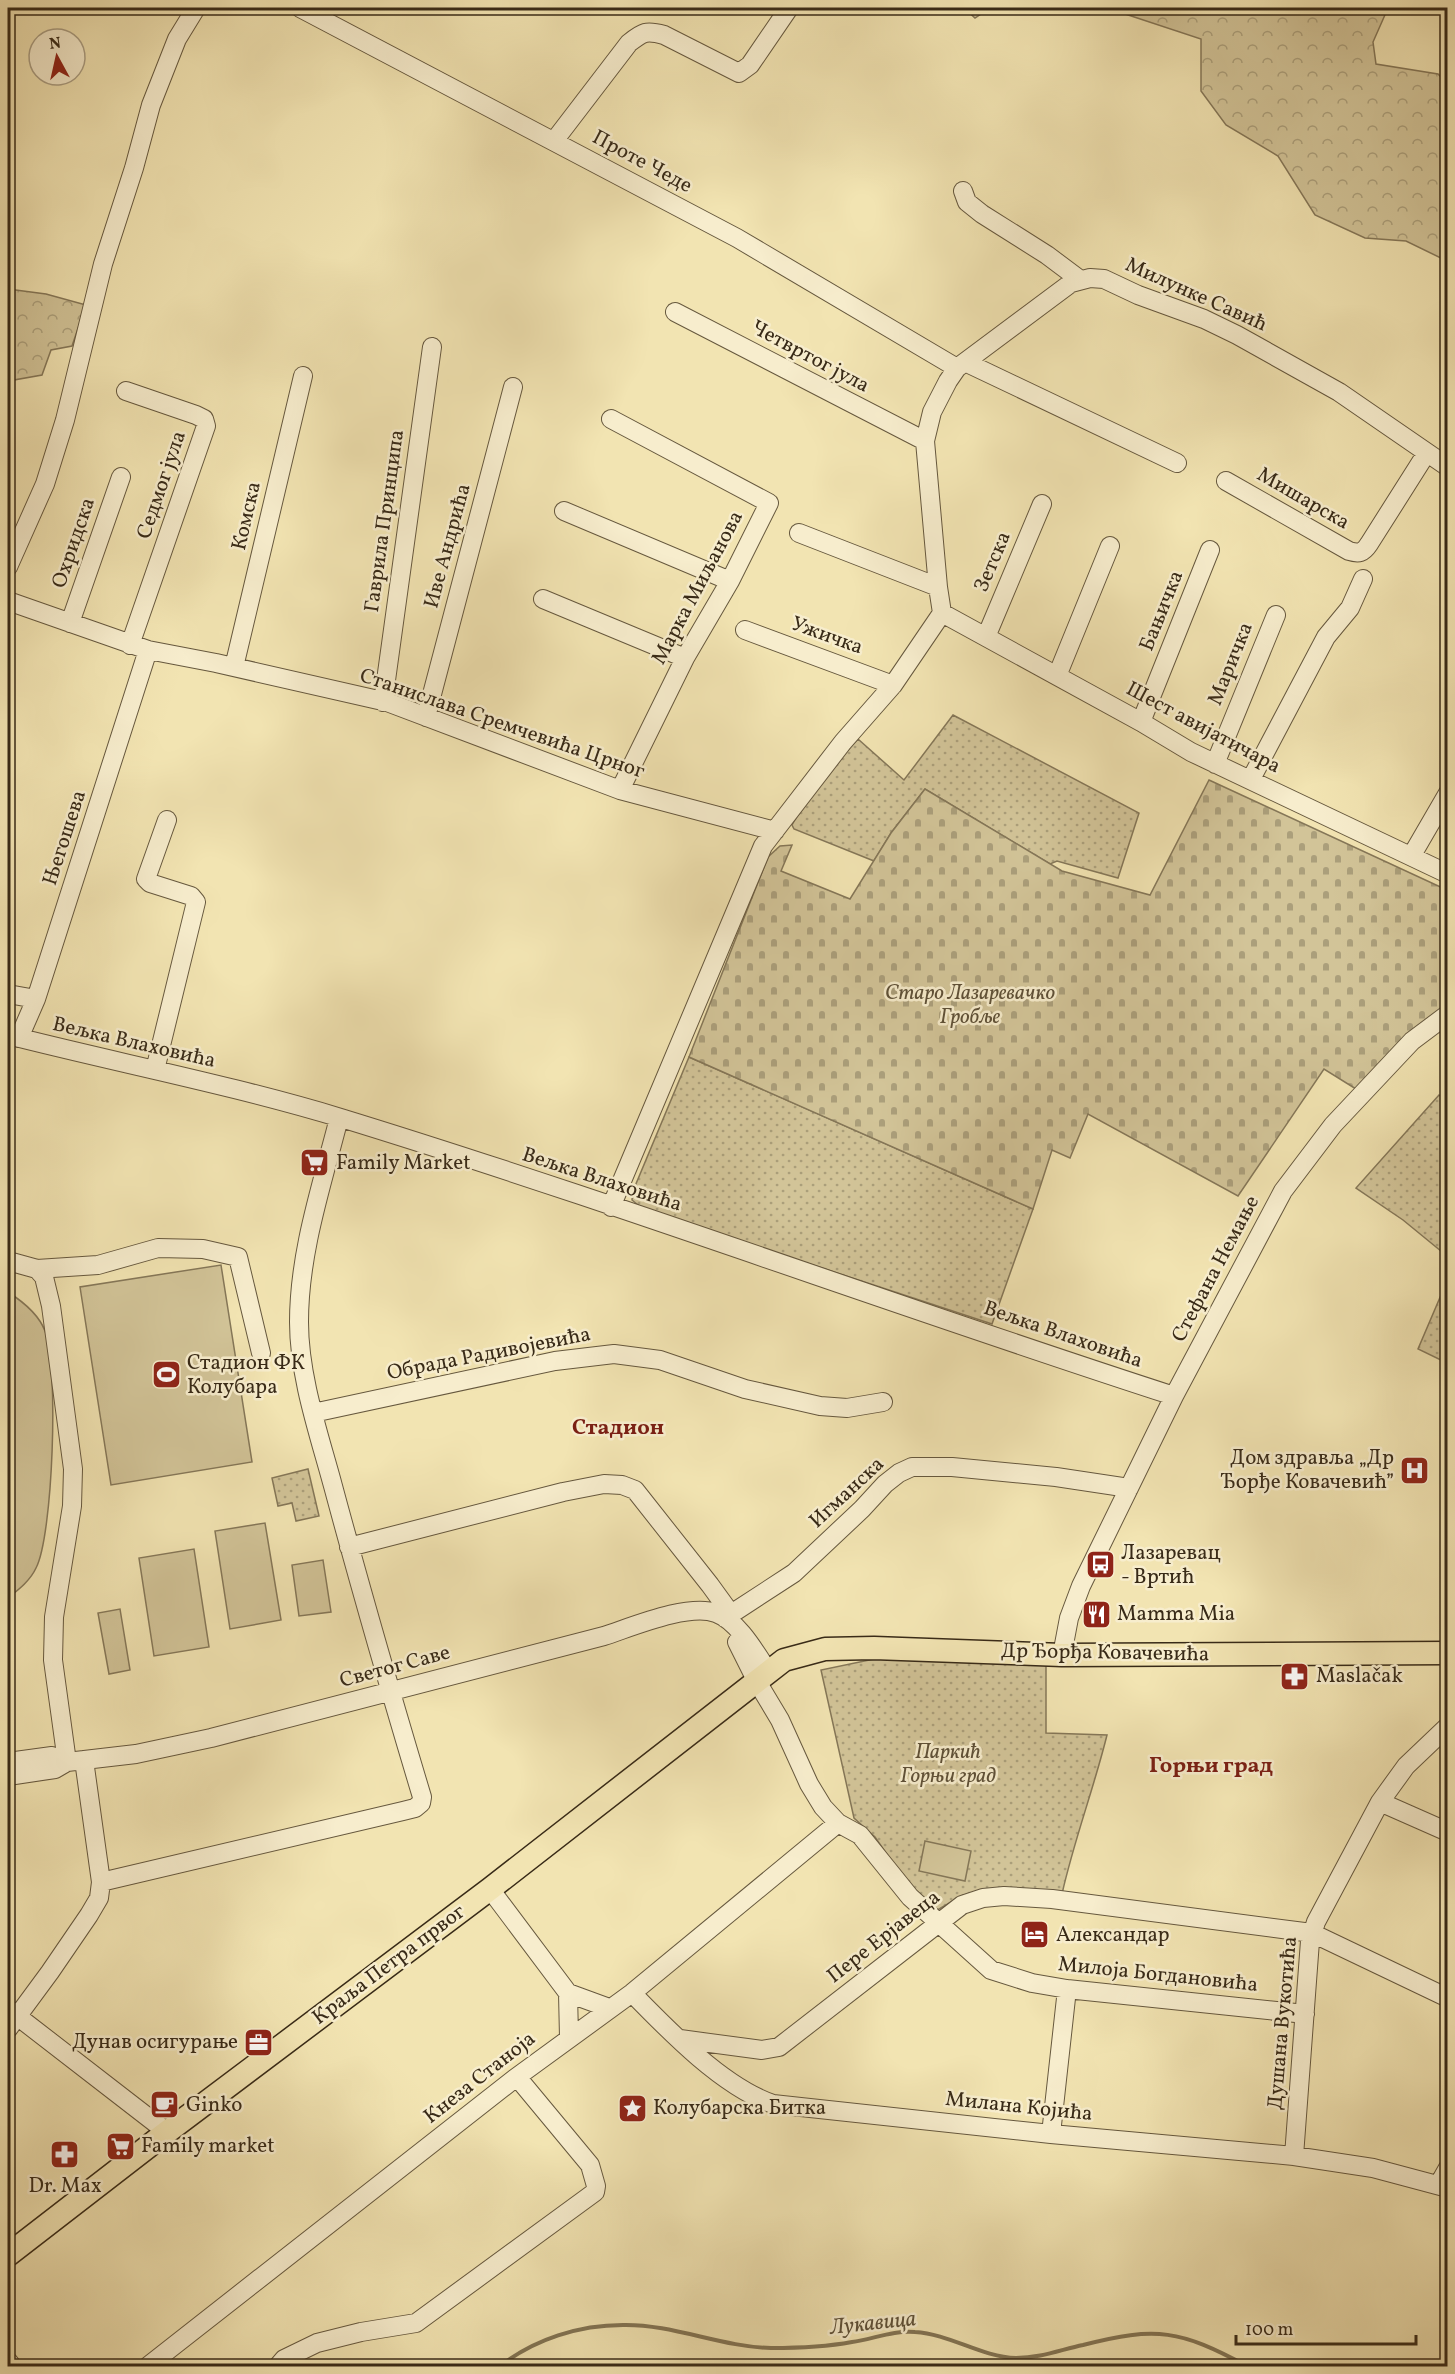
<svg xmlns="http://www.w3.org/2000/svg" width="1455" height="2374" font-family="Vollkorn,serif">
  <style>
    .grass { fill: url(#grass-dots); stroke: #857758; stroke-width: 1.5 }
    .forest { fill: url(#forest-crowns); stroke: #857758; stroke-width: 1.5 }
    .cemetery { fill: url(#cemetery-stones); stroke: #857758; stroke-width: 1.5 }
    .pitch { fill: #d2c498; stroke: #857758; stroke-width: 1.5 }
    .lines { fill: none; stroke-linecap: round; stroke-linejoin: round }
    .stream { stroke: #827454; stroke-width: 4 }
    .minor-casing { stroke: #66583e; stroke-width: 20 }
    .major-casing { stroke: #382a17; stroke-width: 25 }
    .minor { stroke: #f7edcd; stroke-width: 18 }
    .major { stroke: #f2e4b2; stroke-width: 22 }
    .labels { text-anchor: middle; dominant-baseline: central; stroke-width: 5; stroke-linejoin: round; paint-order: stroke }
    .street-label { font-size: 21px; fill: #382a17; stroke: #f7edcd }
    .park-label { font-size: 21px; font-style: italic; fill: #5e5037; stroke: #f7edcd }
    .poi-label { font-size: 21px; fill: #382a17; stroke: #f7edcd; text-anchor: start }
    .neighbourhood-label { font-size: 22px; font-weight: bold; fill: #7a1f14; stroke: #f7edcd }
    .water-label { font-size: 22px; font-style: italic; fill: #5d4f36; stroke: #f7edcd }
  </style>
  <defs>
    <pattern id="grass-dots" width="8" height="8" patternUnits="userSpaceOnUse" patternTransform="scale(1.5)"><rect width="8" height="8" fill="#d2c498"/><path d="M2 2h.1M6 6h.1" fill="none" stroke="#ab9f7b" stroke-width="1.8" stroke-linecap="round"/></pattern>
    <pattern id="forest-crowns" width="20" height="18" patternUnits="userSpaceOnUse" patternTransform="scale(1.5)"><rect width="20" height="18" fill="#d2c498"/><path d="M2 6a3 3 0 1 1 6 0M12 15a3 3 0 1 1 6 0" fill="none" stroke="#ab9f7b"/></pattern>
    <pattern id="cemetery-stones" width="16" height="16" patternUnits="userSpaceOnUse" patternTransform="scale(1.5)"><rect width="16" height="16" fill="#d2c498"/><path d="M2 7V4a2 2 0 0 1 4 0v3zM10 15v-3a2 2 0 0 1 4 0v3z" fill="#ab9f7b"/></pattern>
  </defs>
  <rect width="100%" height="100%" fill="#f2e4b2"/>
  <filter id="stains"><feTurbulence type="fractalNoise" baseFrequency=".00333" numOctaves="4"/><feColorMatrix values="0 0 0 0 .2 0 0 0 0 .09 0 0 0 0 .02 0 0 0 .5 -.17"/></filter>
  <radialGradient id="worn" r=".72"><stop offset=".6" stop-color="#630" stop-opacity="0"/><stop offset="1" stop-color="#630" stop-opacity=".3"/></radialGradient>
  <path class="grass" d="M953 715 1139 813 1118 878 1057 861 1050 864 925 789 891 833 874 861 794 829 792 825 796 818 832 768 858 739 904 780Z
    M689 1057 1033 1209 992 1324 643 1209 632 1200 633 1191Z
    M1439 1095 1447 1101V1256L1403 1220 1356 1188Z
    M1447 1281 1448 1363H1447L1418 1349Z
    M308 1469 319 1516 296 1521 292 1503 278 1506 272 1478Z
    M874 1659 1046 1664V1733L1107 1735C1094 1788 1074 1840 1062 1894L983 1892 963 1895 934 1912 904 1879 875 1837 854 1818 821 1670Z"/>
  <path class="forest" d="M964 8H990L975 18Z
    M1107 8H1388L1373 42 1376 64 1438 74 1447 83V261L1406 241 1365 238 1315 215 1278 156 1226 125 1201 91V39Z
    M8 289 46 294 86 305 72 346 51 350 42 375 8 381Z"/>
  <path class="cemetery" d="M1209 780 1447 890V1007L1356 1089 1324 1069 1238 1196 1088 1114 1070 1158 1052 1150 1033 1209 689 1057 768 857 780 846 792 845 781 871 850 899 891 833 925 789 1062 871 1150 895Z"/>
  <path class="pitch" d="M221 1265 252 1462 111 1485 80 1287Z
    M8 1292C22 1301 39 1315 45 1331 59 1365 53 1536 36 1568 30 1581 18 1590 8 1598Z
    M265 1523 281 1620 230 1629 215 1531Z
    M194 1549 209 1647 154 1656 139 1558Z
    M323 1560 331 1612 299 1616 292 1565Z
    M120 1609 130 1670 109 1674 98 1613Z
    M925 1841 971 1851 965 1881 919 1871Z"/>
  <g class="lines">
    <path class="stream" d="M500 2366C535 2339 579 2325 623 2325 673 2324 721 2347 771 2348 798 2348 825 2347 852 2342 873 2339 894 2330 915 2332 950 2334 981 2357 1016 2358 1040 2358 1060 2350 1083 2345 1157 2326 1180 2330 1247 2366"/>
    <defs>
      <path id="minor" d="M300 8 737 238 957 368
        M554 141 629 43C643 32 646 30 664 35L739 73 750 65 789 8
        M963 191 967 202 982 214 1047 255 1079 279
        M675 312 925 441
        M967 363 1177 463
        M126 391 196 415 204 419 206 426 130 645
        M611 419 769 503 730 581 685 658 620 790
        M1226 481 1349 551C1359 554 1363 553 1369 544L1426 454
        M564 511 730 581
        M799 533 938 587
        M8 567 45 484 65 420 103 264 134 168 151 105 177 39 196 8
        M543 599 685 658
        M8 601 148 650 216 663 387 702 620 790 775 831
        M942 613 1141 722 1191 752 1448 874
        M70 623 121 477
        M745 630 893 685
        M986 637 1042 504
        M234 667 303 376
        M1057 676 1110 546
        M383 702 432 347
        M426 717 513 387
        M1141 722 1210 550
        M1215 764 1276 615
        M1251 779 1326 637 1350 608 1363 579
        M1412 855 1448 793
        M8 994 36 999
        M8 1035C118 1063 232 1085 341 1118 621 1204 895 1306 1174 1396
        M19 1038 36 999 148 650
        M155 1070 196 902 191 896 150 883 146 879 167 820
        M611 1207 763 846 843 742 893 685 942 613 938 587 925 441 932 412 948 381 957 368 1071 283 1090 278 1104 279 1138 295 1204 319 1237 335 1339 392 1448 467
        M8 1261 37 1269 44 1277 51 1306 73 1469 72 1506 54 1617 53 1660 67 1762
        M37 1269 98 1265 158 1248 203 1249 238 1257 261 1353
        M313 1413 555 1361 614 1354 660 1360 745 1389 820 1406 847 1408 883 1402
        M349 1547 563 1492 604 1484 622 1485 635 1490 710 1585 731 1614
        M725 1618 794 1573 862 1509 885 1484 899 1473 912 1467H952L1056 1477 1129 1488
        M737 1642 756 1680 780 1720 809 1784 823 1807 838 1823 860 1835 910 1897 991 1970 1032 1983 1067 1989 1305 2014
        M1062 1655 1069 1618 1081 1586 1174 1396 1283 1191 1333 1125 1412 1041 1448 1014
        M8 1762 52 1756 67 1762
        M8 1776 55 1769 67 1762 136 1754 211 1738 604 1636C632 1627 688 1603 716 1613 738 1621 756 1653 768 1671
        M1380 1802 1448 1832
        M101 1882 403 1811 415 1808 421 1803 422 1797C391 1694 361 1590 333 1486 319 1434 299 1377 299 1322 299 1252 322 1185 339 1118
        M490 1889 568 1993 609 2008
        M568 1993 569 2037
        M632 1993C669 2031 723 2087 773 2104L1051 2134 1294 2156 1373 2168 1448 2188
        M8 2009 167 2132
        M8 2029 50 1972 89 1915 99 1898 101 1882 84 1760
        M680 2039 762 2050 779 2047 962 1905 983 1898 1004 1896 1052 1899 1312 1933 1448 1998
        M1051 2134 1067 1989
        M1294 2156 1310 1941 1316 1922 1380 1802 1406 1766 1448 1726
        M1439 2184 1448 2168
        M8 2361 12 2366
        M148 2366 514 2079 632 1993 838 1823
        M278 2366 284 2359 317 2343 361 2332 416 2323 595 2192 596 2186 590 2165 517 2077"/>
      <path id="major" d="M8 2255 167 2132 490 1889 784 1660 825 1649 874 1648 1062 1655 1448 1653"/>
    </defs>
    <use href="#minor" class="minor-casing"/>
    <use href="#major" class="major-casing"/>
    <use href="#minor" class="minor"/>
    <use href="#major" class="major"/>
  </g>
  <defs>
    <symbol id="supermarket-square" viewBox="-11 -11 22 22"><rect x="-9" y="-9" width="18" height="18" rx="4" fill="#8f2418" stroke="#f7edcd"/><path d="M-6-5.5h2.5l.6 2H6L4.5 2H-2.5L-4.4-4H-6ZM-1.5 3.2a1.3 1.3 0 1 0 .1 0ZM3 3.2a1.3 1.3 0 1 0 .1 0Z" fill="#fff"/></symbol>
    <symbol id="stadium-square" viewBox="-11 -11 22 22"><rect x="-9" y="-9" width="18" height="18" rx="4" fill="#8f2418" stroke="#f7edcd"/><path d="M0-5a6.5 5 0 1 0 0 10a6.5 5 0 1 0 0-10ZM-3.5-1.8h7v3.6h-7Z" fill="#fff"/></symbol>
    <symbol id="hospital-square" viewBox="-11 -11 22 22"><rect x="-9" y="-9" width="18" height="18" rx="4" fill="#8f2418" stroke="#f7edcd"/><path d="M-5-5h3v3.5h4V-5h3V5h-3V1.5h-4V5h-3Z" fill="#fff"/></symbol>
    <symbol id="bus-square" viewBox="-11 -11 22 22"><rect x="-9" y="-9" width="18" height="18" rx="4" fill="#8f2418" stroke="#f7edcd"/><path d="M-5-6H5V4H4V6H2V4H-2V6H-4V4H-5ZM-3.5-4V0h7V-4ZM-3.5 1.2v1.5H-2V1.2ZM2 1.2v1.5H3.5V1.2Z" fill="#fff"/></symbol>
    <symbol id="restaurant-square" viewBox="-11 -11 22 22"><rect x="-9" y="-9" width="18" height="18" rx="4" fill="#8f2418" stroke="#f7edcd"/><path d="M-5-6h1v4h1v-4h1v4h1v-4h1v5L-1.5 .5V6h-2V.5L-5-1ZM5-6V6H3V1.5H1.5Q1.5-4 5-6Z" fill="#fff"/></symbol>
    <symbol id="pharmacy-square" viewBox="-11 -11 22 22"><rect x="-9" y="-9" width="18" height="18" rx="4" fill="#8f2418" stroke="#f7edcd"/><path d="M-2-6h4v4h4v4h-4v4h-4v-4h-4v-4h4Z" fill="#fff"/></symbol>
    <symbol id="hotel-square" viewBox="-11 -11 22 22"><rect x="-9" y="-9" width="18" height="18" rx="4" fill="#8f2418" stroke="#f7edcd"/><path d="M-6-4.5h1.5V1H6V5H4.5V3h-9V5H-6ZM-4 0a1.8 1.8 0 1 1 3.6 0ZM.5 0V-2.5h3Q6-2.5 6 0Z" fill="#fff"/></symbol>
    <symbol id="office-square" viewBox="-11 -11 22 22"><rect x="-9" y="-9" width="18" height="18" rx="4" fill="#8f2418" stroke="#f7edcd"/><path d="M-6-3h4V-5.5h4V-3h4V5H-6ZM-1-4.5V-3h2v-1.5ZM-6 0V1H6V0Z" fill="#fff"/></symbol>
    <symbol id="cafe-square" viewBox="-11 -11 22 22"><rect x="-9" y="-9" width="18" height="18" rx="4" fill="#8f2418" stroke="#f7edcd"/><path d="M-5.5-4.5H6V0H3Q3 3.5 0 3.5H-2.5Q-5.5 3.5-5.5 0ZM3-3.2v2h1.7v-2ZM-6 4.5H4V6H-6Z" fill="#fff"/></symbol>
    <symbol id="sight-square" viewBox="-11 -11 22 22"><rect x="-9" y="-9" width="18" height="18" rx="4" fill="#8f2418" stroke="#f7edcd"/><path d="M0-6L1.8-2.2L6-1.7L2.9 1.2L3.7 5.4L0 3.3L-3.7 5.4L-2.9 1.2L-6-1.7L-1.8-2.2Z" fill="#fff"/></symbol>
  </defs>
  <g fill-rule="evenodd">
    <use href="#supermarket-square" x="298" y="1146" width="33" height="33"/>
    <use href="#stadium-square" x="150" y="1358" width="33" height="33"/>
    <use href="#hospital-square" x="1398" y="1454" width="33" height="33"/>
    <use href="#bus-square" x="1084" y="1548" width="33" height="33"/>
    <use href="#restaurant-square" x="1080" y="1598" width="33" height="33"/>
    <use href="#pharmacy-square" x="1278" y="1660" width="33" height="33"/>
    <use href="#hotel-square" x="1018" y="1918" width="33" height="33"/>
    <use href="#office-square" x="242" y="2026" width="33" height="33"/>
    <use href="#cafe-square" x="148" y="2088" width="33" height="33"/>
    <use href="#sight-square" x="616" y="2092" width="33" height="33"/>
    <use href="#supermarket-square" x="104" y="2130" width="33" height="33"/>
    <use href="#pharmacy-square" x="48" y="2138" width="33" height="33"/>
  </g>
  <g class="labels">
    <g class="street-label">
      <text transform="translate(642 162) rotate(28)">Проте Чеде</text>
      <text transform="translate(1196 295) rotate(24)">Милунке Савић</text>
      <text transform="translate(810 357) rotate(28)">Четвртог јула</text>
      <text transform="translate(162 485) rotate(-71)">Седмог јула</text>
      <text transform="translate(1303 499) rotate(30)">Мишарска</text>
      <text transform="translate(247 516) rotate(-77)">Комска</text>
      <text transform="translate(385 521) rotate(-82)">Гаврила Принципа</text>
      <text transform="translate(74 543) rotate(-71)">Охридска</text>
      <text transform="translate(448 546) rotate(-75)">Иве Андрића</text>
      <text transform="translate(993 562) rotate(-67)">Зетска</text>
      <text transform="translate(698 588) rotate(-62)">Марка Миљанова</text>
      <text transform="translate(1162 611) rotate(-68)">Бањичка</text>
      <text transform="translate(827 636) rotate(20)">Ужичка</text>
      <text transform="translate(1231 664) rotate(-68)">Маричка</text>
      <text transform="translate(502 724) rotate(19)">Станислава Сремчевића Црног</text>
      <text transform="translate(1203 728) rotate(28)">Шест авијатичара</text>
      <text transform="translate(65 838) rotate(-72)">Његошева</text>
      <text transform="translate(134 1043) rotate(13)">Вељка Влаховића</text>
      <text transform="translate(602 1180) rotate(18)">Вељка Влаховића</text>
      <text transform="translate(1216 1269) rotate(-62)">Стефана Немање</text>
      <text transform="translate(1063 1335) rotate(19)">Вељка Влаховића</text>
      <text transform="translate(489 1354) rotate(-11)">Обрада Радивојевића</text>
      <text transform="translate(847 1493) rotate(-43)">Игманска</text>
      <text transform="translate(1105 1653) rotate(1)">Др Ђорђа Ковачевића</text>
      <text transform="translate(395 1667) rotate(-15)">Светог Саве</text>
      <text transform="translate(884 1937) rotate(-38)">Пере Ерјавеца</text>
      <text transform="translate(389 1965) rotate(-37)">Краља Петра првог</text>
      <text transform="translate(1158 1975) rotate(6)">Милоја Богдановића</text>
      <text transform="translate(1283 2023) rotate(-85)">Душана Вукотића</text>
      <text transform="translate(480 2078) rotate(-38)">Кнеза Станоја</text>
      <text transform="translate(1019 2107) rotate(6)">Милана Којића</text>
    </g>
    <g class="park-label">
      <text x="970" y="993">Старо Лазаревачко<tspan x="970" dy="24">Гробље</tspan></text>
      <text x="948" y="1752">Паркић<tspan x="948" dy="24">Горњи град</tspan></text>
    </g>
    <g class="poi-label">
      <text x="336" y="1163">Family Market</text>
      <text x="187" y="1363">Стадион ФК<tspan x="187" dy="24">Колубара</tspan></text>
      <text x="1394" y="1458" text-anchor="end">Дом здравља „Др<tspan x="1394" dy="24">Ђорђе Ковачевић”</tspan></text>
      <text x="1121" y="1553">Лазаревац<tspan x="1121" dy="24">- Вртић</tspan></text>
      <text x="1117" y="1614">Mamma Mia</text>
      <text x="1316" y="1676">Maslačak</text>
      <text x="1056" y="1935">Александар</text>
      <text x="238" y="2042" text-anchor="end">Дунав осигурање</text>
      <text x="186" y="2105">Ginko</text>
      <text x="653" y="2108">Колубарска Битка</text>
      <text x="141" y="2146">Family market</text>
      <text x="65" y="2186" text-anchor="middle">Dr. Max</text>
    </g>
    <g class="neighbourhood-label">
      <text x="618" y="1428">Стадион</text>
      <text x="1211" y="1766">Горњи град</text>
    </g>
    <g class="water-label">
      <text transform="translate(873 2324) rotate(-6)">Лукавица</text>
    </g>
  </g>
  <rect width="1455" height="2374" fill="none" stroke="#f2e4b2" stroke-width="30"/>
  <rect x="9" y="9" width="1437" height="2356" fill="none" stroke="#382a17" stroke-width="3"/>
  <rect x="15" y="15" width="1425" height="2344" fill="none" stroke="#382a17" stroke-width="1.5"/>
  <g transform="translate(57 57) rotate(352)"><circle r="28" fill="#f7edcd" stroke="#ab9f84" stroke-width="1.5"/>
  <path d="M0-4.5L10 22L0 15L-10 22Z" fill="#8f2418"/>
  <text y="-9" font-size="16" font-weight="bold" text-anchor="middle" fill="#382a17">N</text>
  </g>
  <path d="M1236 2335v9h180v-9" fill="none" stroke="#382a17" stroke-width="3"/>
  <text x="1245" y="2335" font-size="18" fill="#382a17" stroke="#f7edcd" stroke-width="4.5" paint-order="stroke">100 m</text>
  <rect width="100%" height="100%" filter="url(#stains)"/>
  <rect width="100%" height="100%" fill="url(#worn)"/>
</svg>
